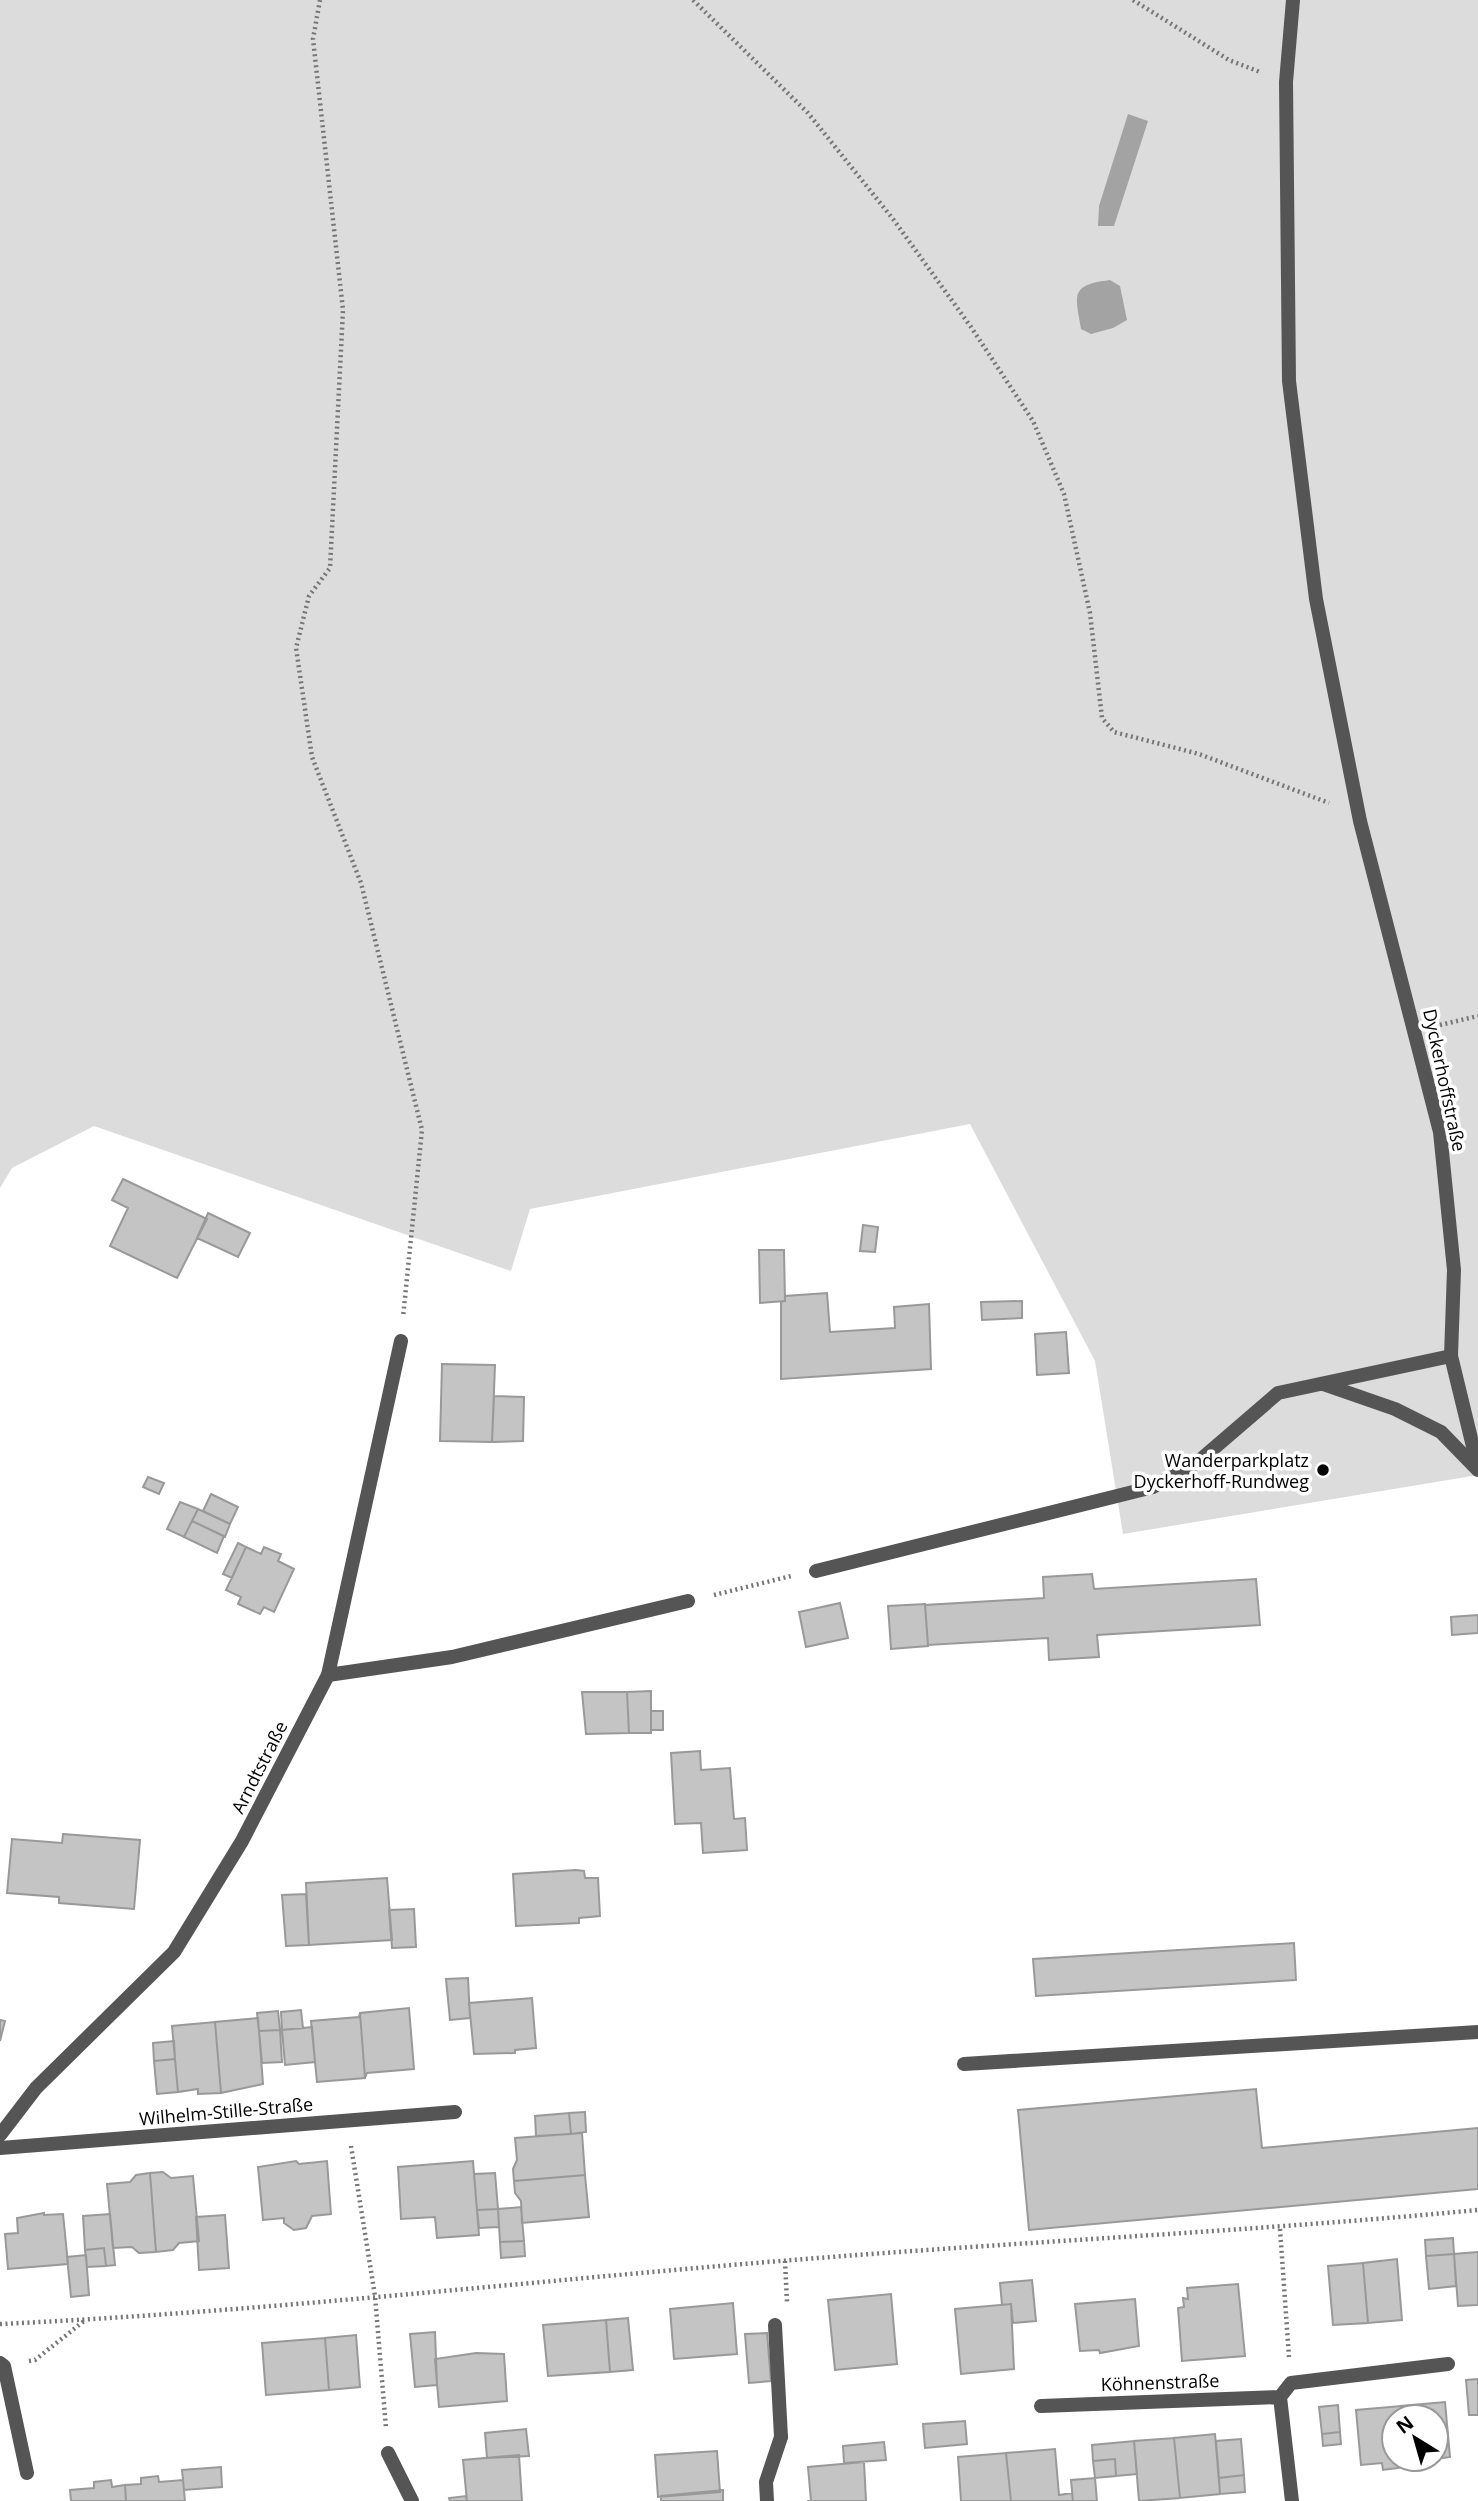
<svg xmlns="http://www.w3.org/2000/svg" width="1478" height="2501" font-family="'Open Sans',sans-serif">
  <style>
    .green { fill: #dcdcdc }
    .water { fill: #a3a3a3 }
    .building { fill: #c4c4c4; stroke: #999; stroke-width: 2 }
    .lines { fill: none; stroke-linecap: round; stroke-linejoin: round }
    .path { stroke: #777; stroke-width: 4.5; stroke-dasharray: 2 3.5; stroke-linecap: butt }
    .lane { stroke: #555; stroke-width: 14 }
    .street { stroke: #555; stroke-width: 14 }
    .poi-dot { fill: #000; stroke: #fff; stroke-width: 2.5 }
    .labels { text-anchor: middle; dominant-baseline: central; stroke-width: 7; stroke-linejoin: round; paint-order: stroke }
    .street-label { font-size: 18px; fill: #000; stroke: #fff }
    .poi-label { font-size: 18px; fill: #000; stroke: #fff; text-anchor: end }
  </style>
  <rect width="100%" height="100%" fill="#fff"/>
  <path class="green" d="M0 0H1478V1475L1123 1534 1095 1361 970 1124 530 1209 511 1271 94 1126 12 1168 0 1188Z"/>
  <path class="water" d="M1128 114 1148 121 1114 226H1098L1099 206Z
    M1110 280 1120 286 1127 320 1113 328 1091 334 1081 329C1075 294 1070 285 1110 280Z"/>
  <path class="building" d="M123 1179 207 1219 177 1278 110 1246 128 1208 112 1200Z
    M208 1213 250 1233 238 1257 197 1238Z
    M863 1225 878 1227 875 1252 860 1251Z
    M759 1250H784L785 1301 760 1303Z
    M827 1293 830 1332 895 1328 894 1307 929 1304 931 1369 781 1379V1302L785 1301V1296Z
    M1022 1301V1318L982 1320 981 1302Z
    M1066 1332 1069 1373 1037 1375 1035 1334Z
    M442 1364 495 1365 492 1442 440 1441Z
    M494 1396 524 1397 523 1441 492 1442Z
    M148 1477 164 1483 159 1494 143 1487Z
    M211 1494 238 1507 230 1524 203 1511Z
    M180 1502 198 1509 184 1537 167 1529Z
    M198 1509 230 1524 225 1537 192 1521Z
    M192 1521 224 1536 217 1553 184 1537Z
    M238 1543 246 1547 232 1578 223 1574Z
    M246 1547 261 1554 264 1547 281 1554 278 1561 294 1569 274 1612 264 1607 260 1614 238 1604 241 1597 226 1590Z
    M1092 1574 1094 1589 1256 1579 1260 1625 1097 1635 1099 1657 1049 1660 1048 1638 928 1645 925 1605 1044 1598 1043 1577Z
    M840 1603 848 1638 806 1647 799 1612Z
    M925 1604 928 1646 891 1649 888 1606Z
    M1478 1615V1633L1452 1635 1451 1617Z
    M651 1691V1733H629L627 1692Z
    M582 1692H627L629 1733 586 1734Z
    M651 1711H663V1730H651Z
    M700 1751 701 1770 730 1768 734 1819 745 1818 747 1850 703 1853 701 1823 675 1824 671 1753Z
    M63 1834 140 1840 134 1909 59 1903V1897L7 1893 12 1839 62 1843Z
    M576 1870 584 1871 585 1878H598L600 1916 579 1918V1923L516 1926 513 1874Z
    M387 1878 392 1940 309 1945 306 1883Z
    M306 1894 309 1945 286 1946 282 1895Z
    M414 1909 416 1947 392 1948 389 1910Z
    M1294 1943 1296 1980 1036 1996 1033 1959Z
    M468 1978 470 2018 450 2020 446 1979Z
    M532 1998 536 2048 515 2050V2053L474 2054 469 2003Z
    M409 2008 414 2069 367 2073 365 2078 360 2013Z
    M301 2010 303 2028 282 2030 281 2012Z
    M278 2011 280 2030 259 2031 257 2013Z
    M360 2013 365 2078 317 2082 311 2021 359 2017Z
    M258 2018 263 2084 221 2093 215 2022Z
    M0 2020 5 2021 0 2041Z
    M215 2022 221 2093 198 2094V2089L178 2092 172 2026Z
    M312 2027 315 2062 285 2065 282 2030Z
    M280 2030 282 2062 262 2063 259 2031Z
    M174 2041 175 2059 154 2061 153 2043Z
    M175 2059 178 2092 157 2094 154 2061Z
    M1256 2089 1262 2148 1478 2128V2189L1029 2230 1018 2110Z
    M585 2112 586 2132 571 2134 569 2113Z
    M569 2113 571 2134 536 2136 535 2116Z
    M582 2133 585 2175 514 2181 513 2169 517 2160 515 2138Z
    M296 2161 299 2164 327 2161 331 2214 312 2216 306 2228 294 2230 284 2223V2218L263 2220 258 2167Z
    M473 2161 479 2235 437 2238 435 2217 401 2219 398 2167Z
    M163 2172 171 2178 193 2176 199 2241 179 2243 173 2250 156 2252 150 2173Z
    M150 2173 156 2252 139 2253 132 2247 113 2248 107 2184 130 2182 136 2175Z
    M495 2173 498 2209 477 2210 474 2174Z
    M585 2175 589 2217 522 2223 521 2201 515 2193 514 2181Z
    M521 2207 524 2241 500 2242 498 2209Z
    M498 2209 499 2227 479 2228 477 2210Z
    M44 2213V2215L63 2214 68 2264 8 2269 5 2234 18 2233 17 2218Z
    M110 2214 115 2265 106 2266 104 2248 85 2250 83 2216Z
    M225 2215 229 2268 199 2270 196 2217Z
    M1453 2238 1454 2254 1426 2256 1425 2240Z
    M524 2241 525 2256 501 2258 500 2242Z
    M104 2248 106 2266 87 2267 85 2250Z
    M1478 2252V2305L1458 2306 1454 2254Z
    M1454 2254 1456 2286 1429 2289 1426 2256Z
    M86 2255 89 2295 71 2297 67 2257Z
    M1397 2259 1402 2320 1368 2323 1363 2263Z
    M1363 2263 1368 2323 1333 2325 1328 2266Z
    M1032 2280 1036 2321 1013 2323 1011 2304 1002 2305 1000 2283Z
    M1238 2284 1245 2356 1182 2361 1178 2308 1184 2307 1183 2298 1188 2299 1187 2288Z
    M891 2294 897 2364 835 2370 828 2300Z
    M1135 2299 1139 2346 1100 2353 1099 2350 1080 2351 1075 2304Z
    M733 2303 737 2354 674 2359 670 2309Z
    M1011 2304 1014 2369 961 2374 955 2309Z
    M628 2318 633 2370 610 2372 606 2320Z
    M606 2320 610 2372 548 2376 543 2325Z
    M435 2332 437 2385 415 2387 410 2334Z
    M767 2333 771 2381 749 2383 745 2334Z
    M356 2335 360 2387 329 2390 325 2338Z
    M325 2338 329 2390 266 2395 262 2343Z
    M476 2353 504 2354 507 2401 439 2407 435 2359Z
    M1478 2379V2415H1469L1466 2380Z
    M1445 2402 1450 2457 1436 2459V2417H1402L1401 2406Z
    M1338 2405 1340 2432 1322 2434 1319 2407Z
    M1401 2406 1402 2417H1394V2459H1405L1406 2467 1383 2470 1382 2463 1361 2465 1356 2410Z
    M965 2421 967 2444 925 2448 923 2424Z
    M526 2429 529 2456 487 2458 485 2433Z
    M1340 2432 1341 2444 1323 2446 1322 2434Z
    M1215 2434 1220 2494 1180 2498 1174 2438Z
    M1174 2438 1180 2498 1139 2501 1134 2441Z
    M1241 2439 1244 2475 1219 2478 1216 2441Z
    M1134 2441 1137 2474 1116 2476 1115 2459 1093 2461 1092 2445Z
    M884 2442 886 2460 844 2463 843 2446Z
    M1055 2449 1059 2495 1072 2493 1073 2501H1011L1006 2453Z
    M717 2451 720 2492 658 2497 655 2455Z
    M1006 2453 1011 2501H961L958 2457Z
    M519 2455 522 2501H467L463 2460Z
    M1115 2459 1116 2476 1095 2478 1093 2461Z
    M1405 2459H1433H1430V2465L1406 2467Z
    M864 2462 866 2501H807H811L808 2467Z
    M221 2467 222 2487 184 2490 182 2470Z
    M1244 2475 1245 2492 1220 2494 1219 2478Z
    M158 2476 159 2482 183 2480 185 2501H126L125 2485 141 2484V2478Z
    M1095 2478 1097 2501H1073L1071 2480Z
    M111 2480 112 2487 125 2485 126 2501H71L70 2490 94 2488V2482Z
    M723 2490V2501H661V2496Z
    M466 2496 467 2501H450L449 2498Z"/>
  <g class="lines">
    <path class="path" d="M320 0 313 39 343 310 330 568 309 596 296 648 312 757 361 883 422 1130 403 1317
      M693 0 808 113 893 219 971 327 1033 421 1064 494 1090 613 1102 718 1114 732 1199 754 1329 803
      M1133 0 1229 60 1260 72
      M1440 1025 1478 1016
      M714 1595 791 1576
      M351 2146 375 2296 386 2428
      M1280 2229 1289 2357
      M785 2261 787 2302
      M0 2324C260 2312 520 2282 780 2261 1012 2242 1245 2232 1478 2210
      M29 2361 35 2360 84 2321"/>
    <path class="lane" d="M1323 1384 1395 1409 1441 1432 1478 1470
      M816 1571 1153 1487 1199 1461 1278 1393 1451 1356 1454 1270 1440 1132 1360 821 1316 599 1289 381 1286 82 1293 0
      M328 1675 452 1657 688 1601
      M964 2064 1478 2032
      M775 2325 781 2437"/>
    <path class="street" d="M1451 1356 1478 1467
      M0 2135 36 2088 174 1952 242 1841 328 1675 401 1341
      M0 2148 455 2112
      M0 2363 4 2366 27 2473
      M1041 2406 1280 2397
      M388 2453 412 2501
      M767 2501 766 2482 781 2437
      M1292 2501 1280 2397 1291 2383 1448 2364"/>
  </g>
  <circle class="poi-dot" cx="1323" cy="1470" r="7"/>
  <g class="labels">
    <g class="street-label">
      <text transform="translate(1445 1080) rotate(78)">Dyckerhoffstraße</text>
      <text transform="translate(259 1767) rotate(-63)">Arndtstraße</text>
      <text transform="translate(226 2111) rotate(-5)">Wilhelm-Stille-Straße</text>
      <text transform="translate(1160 2382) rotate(-2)">Köhnenstraße</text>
    </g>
    <g class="poi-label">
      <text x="1309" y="1460">Wanderparkplatz<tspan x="1309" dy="21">Dyckerhoff-Rundweg</tspan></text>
    </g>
  </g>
  <g transform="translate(1415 2438) rotate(323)"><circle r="33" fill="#ffffff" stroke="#999999" stroke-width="2"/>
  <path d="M0-5L12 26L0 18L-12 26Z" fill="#000000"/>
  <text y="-10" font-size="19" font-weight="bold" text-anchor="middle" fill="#000000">N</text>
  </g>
</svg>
